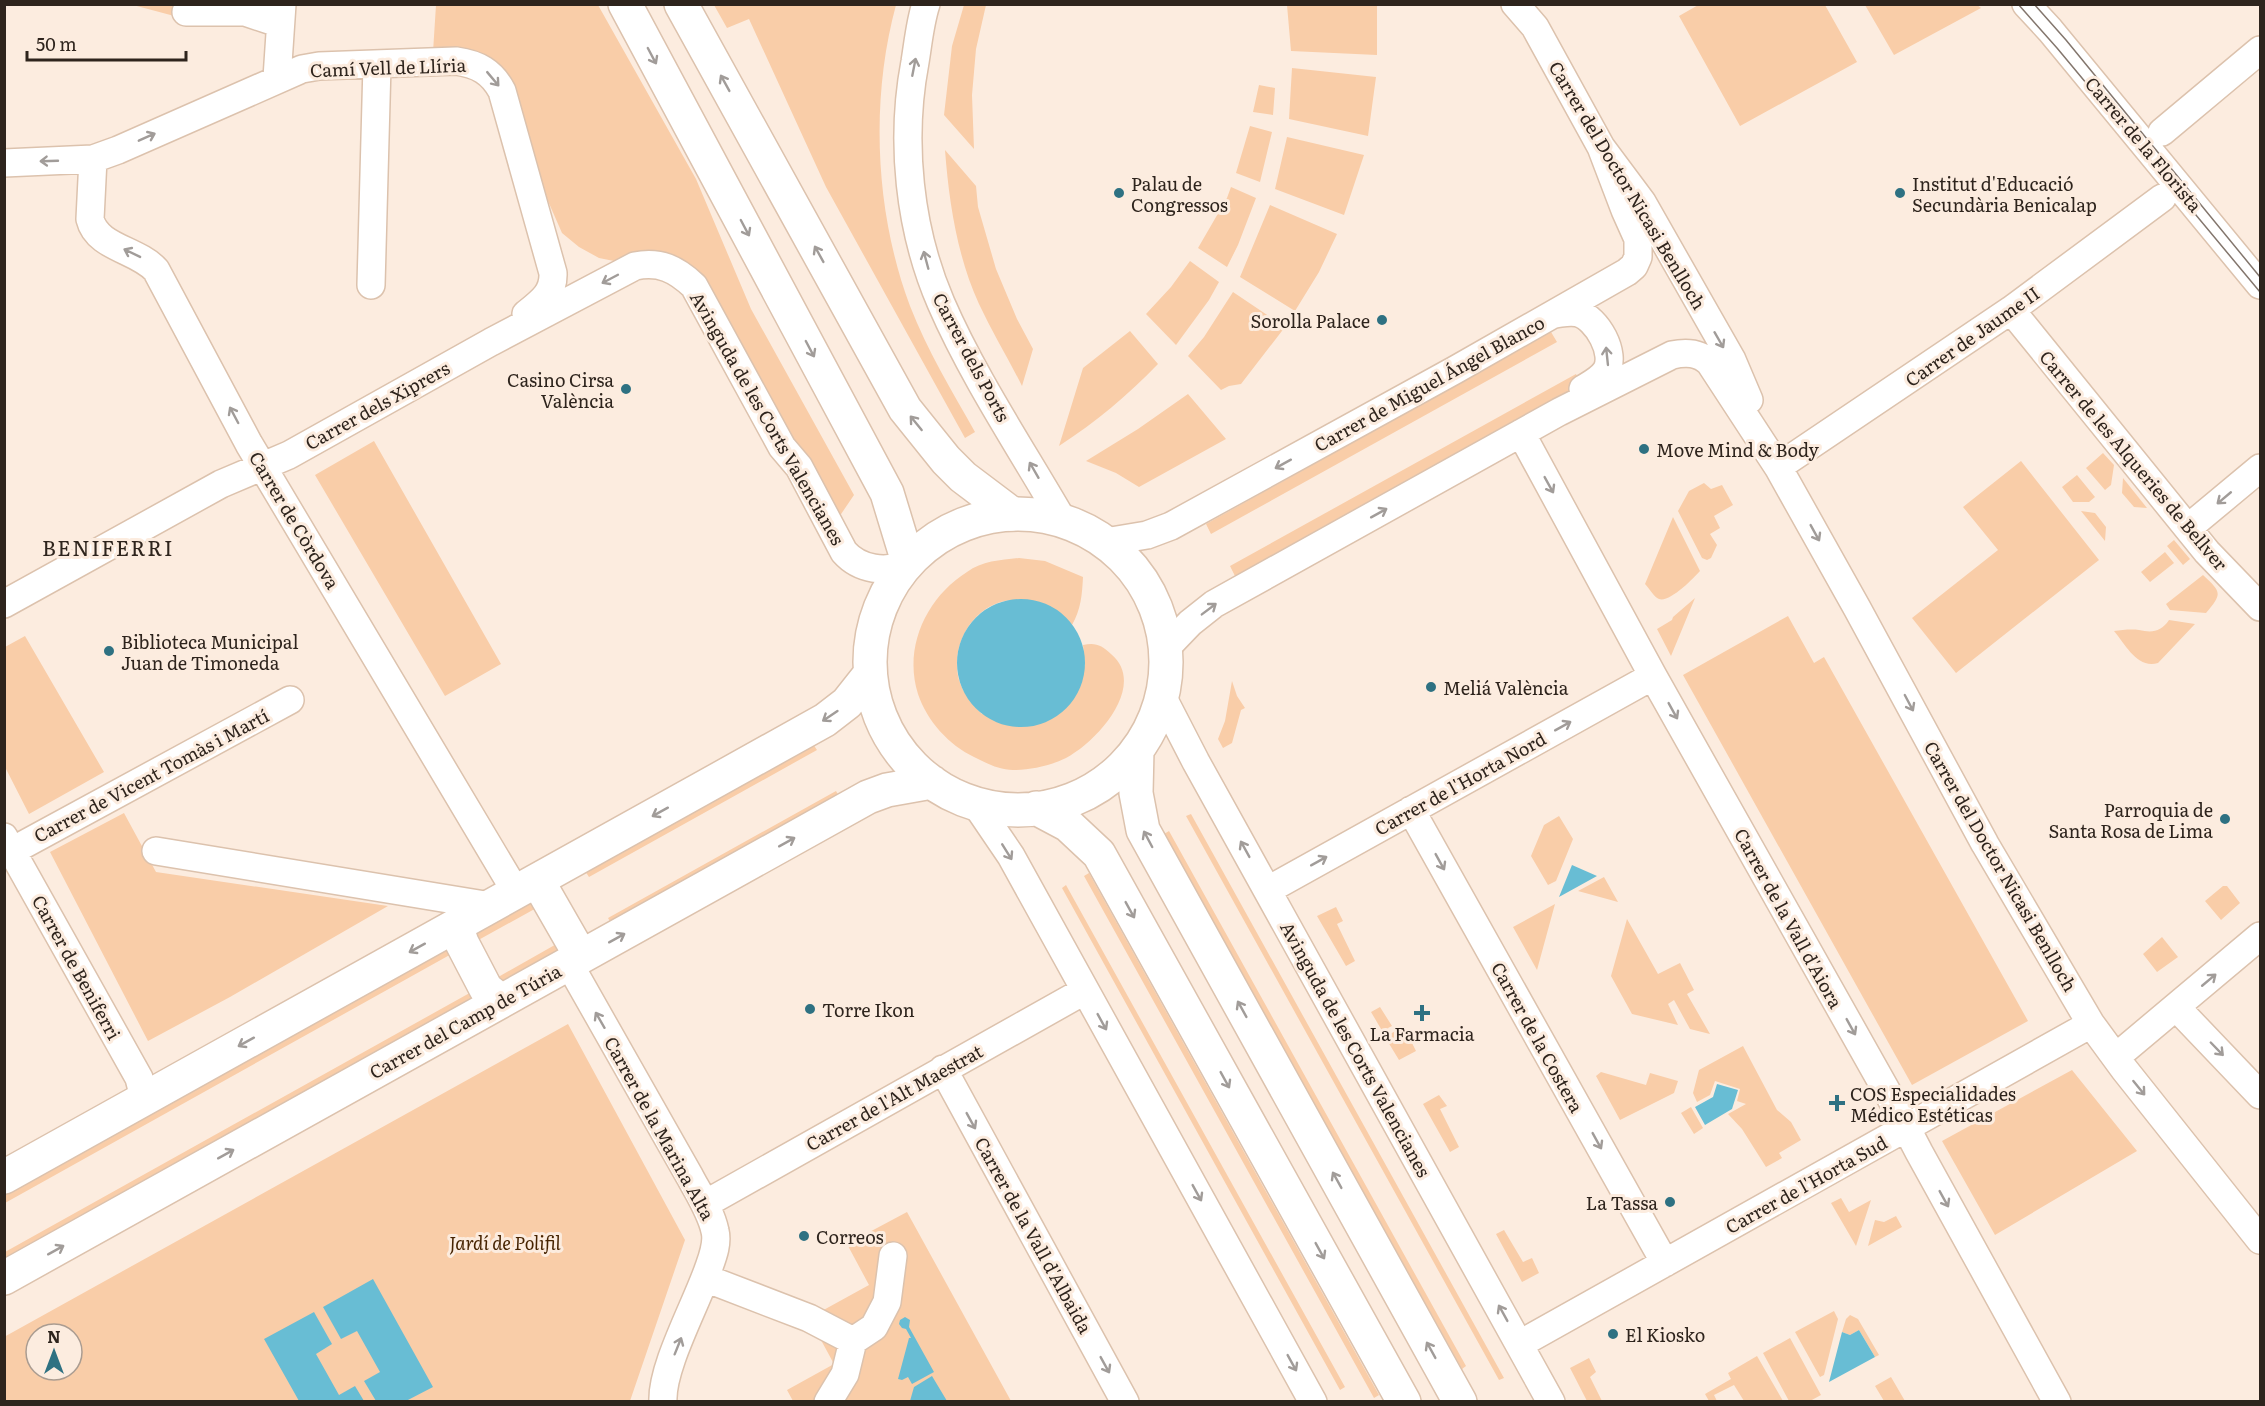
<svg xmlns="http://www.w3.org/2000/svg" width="2265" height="1406" font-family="Literata,serif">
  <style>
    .green { fill: #f9cda8; fill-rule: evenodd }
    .water { fill: #68bdd4 }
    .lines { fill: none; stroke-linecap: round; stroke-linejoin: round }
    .minor-casing { stroke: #dcc2ad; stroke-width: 30 }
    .major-casing { stroke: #dcc2ad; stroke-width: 36 }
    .highway-casing { stroke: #dcc2ad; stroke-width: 36 }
    .minor { stroke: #fff; stroke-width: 27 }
    .major { stroke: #fff; stroke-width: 33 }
    .highway { stroke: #fff; stroke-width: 33 }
    .tram { stroke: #83766d; stroke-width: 1.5 }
    .oneway { stroke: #a19c99 }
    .poi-dot { fill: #2e7182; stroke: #fcecdf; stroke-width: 2 }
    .labels { text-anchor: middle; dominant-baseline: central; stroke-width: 6; stroke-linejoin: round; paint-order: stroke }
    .street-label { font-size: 18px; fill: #2e241d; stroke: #fcecdf }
    .poi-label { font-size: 18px; fill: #2e241d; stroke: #fcecdf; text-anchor: start }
    .park-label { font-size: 18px; font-style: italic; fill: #462300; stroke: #fcecdf }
    .quarter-label { font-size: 21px; letter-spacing: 1.5px; fill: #2e241d; stroke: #fcecdf }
  </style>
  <rect width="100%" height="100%" fill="#fcecdf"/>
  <path class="green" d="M1700 4 1825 5 1857 62 1740 126 1679 16Z
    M1976 4 1981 8 1894 55 1865 5Z
    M133 5H182L178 17Z
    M436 5H598L696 179 751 309 854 495 835 523 693 271 632 256 614 261 599 258 579 247 562 233 548 201 520 108 433 52Z
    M714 5H896C870 100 875 213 910 306 927 350 952 391 975 432L965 438 826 187 749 19 727 28Z
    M964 5H986L976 49 972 95 974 149 944 115 952 46Z
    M1287 5H1377V55L1291 51Z
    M1292 68 1376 77 1368 136 1289 119Z
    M1259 85 1275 88 1273 115 1253 112Z
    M1250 126 1272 132 1260 182 1236 173Z
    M1287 137 1364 155 1344 215 1275 189Z
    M945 150 976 186 978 207 996 269 1017 319 1033 349 1022 386C1008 358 992 332 979 304 957 256 949 202 945 150Z
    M1231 187 1256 198 1238 245 1227 267 1198 248 1227 198Z
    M1270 205 1337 234 1319 272 1295 311 1240 277Z
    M1190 261 1219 282 1209 300 1176 345 1146 314 1171 287Z
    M1233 292 1285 327 1241 384 1229 386 1221 390 1188 356 1204 337Z
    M1130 331 1158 364C1128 395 1096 422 1059 446L1083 368Z
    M1551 332 1557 342 1211 534 1206 524Z
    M1576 374 1581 384 1235 576 1230 566Z
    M1188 394 1226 439 1139 487 1116 473 1086 461 1138 429Z
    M374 441 501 664 445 696 315 475Z
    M2103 453 2114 465 2111 485 2105 490 2086 468Z
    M2021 461 2099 560 1956 673 1912 618 1998 550 1963 507Z
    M2077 475 2095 497 2089 502H2073L2062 487Z
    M2123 478 2147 508 2134 507 2122 493Z
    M1704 483 1711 489 1722 485 1733 505 1714 516 1720 528 1710 534 1717 545 1711 558 1707 560 1702 558 1678 511 1689 491Z
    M2081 511 2095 513 2106 527 2105 541Z
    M1673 517 1700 571C1693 579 1669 603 1659 599 1654 597 1649 588 1645 584Z
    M2174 540 2190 559 2183 565 2167 546Z
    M2165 552 2174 563 2150 582 2141 572Z
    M1019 558 1045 561 1083 577C1082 595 1081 609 1072 625 1059 610 1054 612 1036 607 1027 605 1013 599 1005 601 971 608 950 647 959 680 963 693 972 704 982 714L1085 666 1083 645C1095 642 1102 645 1111 654 1148 685 1097 742 1066 758 1050 766 1030 770 1013 770 999 770 986 763 974 757 949 745 927 721 918 694 903 647 927 597 967 572 982 561 1001 560 1019 558Z
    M2203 575C2221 592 2223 593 2206 613L2170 610 2166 604Z
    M1695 598 1671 656 1657 629 1672 620 1673 617Z
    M1788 616 1814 663 1824 657 2028 1021 1912 1085 1683 675Z
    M2169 620 2195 624 2158 663C2137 669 2126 645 2114 631 2122 630 2131 629 2139 630 2152 633 2161 632 2169 620Z
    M25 636 104 772 29 814 5 767V647Z
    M1232 681 1237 696 1245 708 1241 710 1232 743 1223 748 1218 739 1225 721Z
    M813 744 817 750 589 877 585 871Z
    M836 791 840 798 612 925 608 918Z
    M124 813 156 872 388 906 230 997 148 1041 50 852Z
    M1191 814 1504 1378 1499 1380 1186 816Z
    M1559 816 1573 839 1556 881 1548 885 1531 856 1544 825Z
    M1169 831 1466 1366 1462 1369 1164 834Z
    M1089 873 1379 1395 1374 1398 1084 876Z
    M1604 877 1618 902 1578 891Z
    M1066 885 1345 1387 1340 1390 1062 888Z
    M2223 886H2227L2240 903 2221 920 2205 901Z
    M534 901 540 906 473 943 476 932Z
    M1555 904 1537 970 1513 927Z
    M1336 907 1343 921 1337 924 1355 961 1346 966 1317 916Z
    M1627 919 1658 974 1680 963 1694 990 1687 994 1710 1034 1690 1029 1674 1000 1668 1004 1678 1025 1632 1014 1611 976Z
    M2162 937 2178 957 2157 972 2143 954Z
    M560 942 561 949 504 983 493 980Z
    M445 950 455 952 5 1203V1194Z
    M475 990 476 997 5 1262V1252Z
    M1380 1007 1392 1026 1388 1028 1389 1032 1384 1034 1371 1012Z
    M568 1024 685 1240 630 1401H5L4 1337ZM36 1334H72V1370H36Z
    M1397 1030 1406 1041 1410 1039 1416 1051 1399 1060 1385 1037Z
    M1743 1046 1777 1110 1791 1122 1801 1140 1779 1153 1782 1158 1766 1167 1742 1129 1728 1114 1746 1104 1737 1101 1740 1089 1715 1081 1710 1095 1697 1102 1693 1093 1699 1070Z
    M2072 1070 2137 1151 1995 1235 1942 1141Z
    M1601 1072 1646 1085 1650 1073 1678 1081 1674 1093 1620 1120 1596 1076Z
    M1439 1095 1447 1106 1440 1109 1459 1147 1450 1152 1423 1104Z
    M1691 1107 1703 1128 1694 1134 1681 1113Z
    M1841 1198 1849 1212 1871 1200 1856 1246 1831 1203Z
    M907 1212 1011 1401H793L787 1390 834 1364 809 1318 869 1285 847 1244Z
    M1896 1216 1902 1227 1868 1246 1875 1220 1884 1222Z
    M1504 1230 1523 1262 1532 1258 1539 1273 1522 1282 1496 1234Z
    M1834 1311 1838 1319 1824 1375 1820 1377 1795 1332Z
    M1850 1315 1858 1319 1879 1355 1875 1357 1859 1330 1850 1335 1842 1332 1846 1319Z
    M1790 1338 1821 1395 1810 1401H1789L1763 1353Z
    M1757 1356 1783 1401H1744L1734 1385 1714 1395 1717 1401H1709L1705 1394 1731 1379 1728 1373Z
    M1589 1358 1596 1372 1590 1377 1602 1401H1587L1570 1368Z
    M1891 1377 1905 1401H1884L1875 1386Z"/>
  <path class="water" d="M957 663a64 64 0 1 1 128 0a64 64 0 1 1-128 0Z
    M1572 865 1597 876 1559 897Z
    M1717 1084 1738 1090 1732 1109 1705 1125 1695 1107 1713 1097Z
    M373 1279 433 1387 406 1401H376L364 1381 380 1372 357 1331 341 1339 323 1307Z
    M314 1312 332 1344 316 1354 339 1395 355 1386 364 1401H299L264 1339Z
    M905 1317 910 1320 909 1327 934 1372 912 1384 908 1377 902 1380 898 1379 909 1338H911L906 1329 902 1328 899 1324 900 1320Z
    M1859 1330 1875 1357 1829 1382 1842 1332 1850 1335Z
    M932 1376 947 1401H910L914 1387Z"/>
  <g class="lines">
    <defs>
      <path id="minor" d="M926 4C920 22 918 44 915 62 900 141 909 229 941 303 973 377 1022 450 1063 521
        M1515 4 1535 27 1601 147 1642 202 1732 360 1749 400
        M2026 4 2050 30 2260 285
        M186 12H245L272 21
        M277 78 282 4
        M2162 132 2260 50
        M93 159 90 219C97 248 137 249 156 270L249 444 516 892
        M4 163 93 159 118 150 302 69 319 66 456 61C478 64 492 72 502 91L553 273C554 293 541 302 526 314
        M371 285 377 65
        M2011 310 2207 552 2260 607
        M1555 314C1563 313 1570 311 1578 313 1597 318 1617 354 1606 371 1601 379 1591 384 1583 389
        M1521 433 1653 676 1894 1104 1919 1152 2057 1402
        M1778 467 2011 310 2162 198
        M2188 528 2260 468
        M1105 542 1147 535 1171 526 1455 370 1627 272 1634 266 1638 257V239L1625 210 1601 147
        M4 604 221 484 289 455 491 342 635 266C660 261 676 269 694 286L782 447 799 467 844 552C860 570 886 573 907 564
        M1166 648 1190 623 1214 604 1559 412 1672 355C1686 352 1699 352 1710 363L1778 467 1857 608 1985 844 2091 1024 2124 1069 2260 1240
        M1162 696 1196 762 1551 1402
        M975 803 1011 856 1313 1402
        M1411 810 1665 1263
        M4 837 139 1078 144 1098
        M12 851 290 700
        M156 851 491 906
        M1268 890 1653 676
        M572 961 576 976 690 1177C699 1194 711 1212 715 1231 718 1243 713 1256 709 1267 697 1303 661 1367 663 1402
        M2176 1007 2260 1095
        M2116 1057 2260 936
        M943 1069 1125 1402
        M705 1204 1084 991
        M705 1278 809 1318 853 1341
        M1520 1344 2091 1024
        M828 1402 845 1374 853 1341 874 1327 887 1302 893 1256"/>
      <path id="major" d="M870 662a148 148 0 1 1 296 0a148 148 0 1 1-296 0Z
        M1137 750 1136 793 1143 830 1460 1402
        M1036 808 1068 825 1099 854 1404 1402
        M533 883 544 892 575 946 576 958
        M460 924 459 934 462 943 486 989 501 1001
        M4 1177 825 720 847 703 870 674
        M4 1278 868 797 887 790 932 782"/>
      <path id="highway" d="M625 4 887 493 908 562
        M681 4 905 409 946 460 963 477 1012 514"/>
    </defs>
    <use href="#minor" class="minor-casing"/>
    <use href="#major" class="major-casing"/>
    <use href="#highway" class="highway-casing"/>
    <use href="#minor" class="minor"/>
    <use href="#major" class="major"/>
    <use href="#highway" class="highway"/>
    <path class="tram" d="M2018 4 2057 48 2260 292
      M2034 4 2066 40 2260 277"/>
  </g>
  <defs><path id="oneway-shaft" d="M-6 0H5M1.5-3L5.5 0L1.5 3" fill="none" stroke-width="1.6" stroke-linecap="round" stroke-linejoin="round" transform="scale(1.5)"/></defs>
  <g class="oneway">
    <use href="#oneway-shaft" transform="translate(652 56) rotate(62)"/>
    <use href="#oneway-shaft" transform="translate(914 67) rotate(-79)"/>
    <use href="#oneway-shaft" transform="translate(493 79) rotate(50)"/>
    <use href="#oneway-shaft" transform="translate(725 83) rotate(-119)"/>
    <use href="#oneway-shaft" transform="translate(147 137) rotate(-24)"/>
    <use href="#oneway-shaft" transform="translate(49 161) rotate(178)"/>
    <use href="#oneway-shaft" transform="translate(745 228) rotate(62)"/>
    <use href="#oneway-shaft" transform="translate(132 253) rotate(-154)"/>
    <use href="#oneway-shaft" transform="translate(819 254) rotate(-119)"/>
    <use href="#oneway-shaft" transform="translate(926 260) rotate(-105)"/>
    <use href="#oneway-shaft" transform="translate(610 279) rotate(152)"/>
    <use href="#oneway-shaft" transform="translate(1719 340) rotate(60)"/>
    <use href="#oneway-shaft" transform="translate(810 349) rotate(62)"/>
    <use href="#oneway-shaft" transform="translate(1607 356) rotate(-96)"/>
    <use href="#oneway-shaft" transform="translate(234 415) rotate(-118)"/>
    <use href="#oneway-shaft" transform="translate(916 423) rotate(-129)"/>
    <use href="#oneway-shaft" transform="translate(1283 464) rotate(151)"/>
    <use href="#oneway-shaft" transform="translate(1034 470) rotate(-120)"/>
    <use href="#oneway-shaft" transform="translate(1549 485) rotate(61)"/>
    <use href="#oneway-shaft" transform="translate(2224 498) rotate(140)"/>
    <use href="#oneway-shaft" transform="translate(1379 513) rotate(-29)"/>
    <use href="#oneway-shaft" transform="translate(1815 533) rotate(61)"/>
    <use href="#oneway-shaft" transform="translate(1209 609) rotate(-37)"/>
    <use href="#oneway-shaft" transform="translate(1909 703) rotate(62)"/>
    <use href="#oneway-shaft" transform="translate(1673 711) rotate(61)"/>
    <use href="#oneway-shaft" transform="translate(830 716) rotate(146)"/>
    <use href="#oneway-shaft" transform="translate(1563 726) rotate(-29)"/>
    <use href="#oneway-shaft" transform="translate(660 812) rotate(151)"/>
    <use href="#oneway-shaft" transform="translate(1148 839) rotate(-118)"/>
    <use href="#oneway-shaft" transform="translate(787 842) rotate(-29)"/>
    <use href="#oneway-shaft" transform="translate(1245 849) rotate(-119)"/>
    <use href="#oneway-shaft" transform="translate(1007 852) rotate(58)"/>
    <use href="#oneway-shaft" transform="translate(1319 861) rotate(-29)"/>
    <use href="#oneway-shaft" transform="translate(1440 862) rotate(61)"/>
    <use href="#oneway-shaft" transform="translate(1130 910) rotate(61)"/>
    <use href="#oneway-shaft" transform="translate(617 938) rotate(-29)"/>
    <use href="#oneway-shaft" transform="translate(417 948) rotate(151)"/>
    <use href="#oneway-shaft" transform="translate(2209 980) rotate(-40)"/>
    <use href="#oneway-shaft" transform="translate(1242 1009) rotate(-119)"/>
    <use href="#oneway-shaft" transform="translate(600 1020) rotate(-120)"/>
    <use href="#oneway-shaft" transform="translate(1102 1022) rotate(61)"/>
    <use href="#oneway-shaft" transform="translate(1851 1027) rotate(61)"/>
    <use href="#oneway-shaft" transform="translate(246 1042) rotate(151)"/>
    <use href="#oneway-shaft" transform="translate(2217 1049) rotate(46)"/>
    <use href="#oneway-shaft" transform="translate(1225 1080) rotate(61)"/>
    <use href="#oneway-shaft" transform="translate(2139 1088) rotate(51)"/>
    <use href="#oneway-shaft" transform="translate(971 1121) rotate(61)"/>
    <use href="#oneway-shaft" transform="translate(1597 1141) rotate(61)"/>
    <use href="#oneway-shaft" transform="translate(226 1154) rotate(-29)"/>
    <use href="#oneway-shaft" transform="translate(1337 1180) rotate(-119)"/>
    <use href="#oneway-shaft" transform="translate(1197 1193) rotate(61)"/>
    <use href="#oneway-shaft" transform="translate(1944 1199) rotate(61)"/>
    <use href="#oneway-shaft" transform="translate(56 1250) rotate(-29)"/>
    <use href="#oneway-shaft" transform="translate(1320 1251) rotate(61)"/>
    <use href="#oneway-shaft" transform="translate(1503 1313) rotate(-119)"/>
    <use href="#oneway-shaft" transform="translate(678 1346) rotate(-68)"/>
    <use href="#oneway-shaft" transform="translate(1431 1350) rotate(-119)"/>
    <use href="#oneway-shaft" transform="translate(1292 1363) rotate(61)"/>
    <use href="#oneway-shaft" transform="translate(1105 1365) rotate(61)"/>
  </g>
  <g class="poi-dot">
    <circle cx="1119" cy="193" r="6"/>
    <circle cx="1900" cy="193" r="6"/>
    <circle cx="1382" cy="320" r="6"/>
    <circle cx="626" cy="389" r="6"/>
    <circle cx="1644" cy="449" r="6"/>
    <circle cx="109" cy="651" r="6"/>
    <circle cx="1431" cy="687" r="6"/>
    <circle cx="2225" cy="819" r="6"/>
    <circle cx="810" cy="1009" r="6"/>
    <path d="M1419 1004h6v6h6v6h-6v6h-6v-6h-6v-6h6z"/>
    <path d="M1834 1094h6v6h6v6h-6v6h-6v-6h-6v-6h6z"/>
    <circle cx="1670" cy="1202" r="6"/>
    <circle cx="804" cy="1236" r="6"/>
    <circle cx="1613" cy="1334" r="6"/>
  </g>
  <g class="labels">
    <g class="street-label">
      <text transform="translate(388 67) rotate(-2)">Camí Vell de Llíria</text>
      <text transform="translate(2144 144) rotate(50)">Carrer de la Florista</text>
      <text transform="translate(1628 185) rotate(59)">Carrer del Doctor Nicasi Benlloch</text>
      <text transform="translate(1972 336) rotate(-35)">Carrer de Jaume II</text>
      <text transform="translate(972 357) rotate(62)">Carrer dels Ports</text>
      <text transform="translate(1429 383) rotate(-29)">Carrer de Miguel Ángel Blanco</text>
      <text transform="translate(377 405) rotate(-29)">Carrer dels Xiprers</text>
      <text transform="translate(768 418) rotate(60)">Avinguda de les Corts Valencianes</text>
      <text transform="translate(2134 460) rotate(50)">Carrer de les Alqueries de Bellver</text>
      <text transform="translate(295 520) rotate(59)">Carrer de Còrdova</text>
      <text transform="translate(151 775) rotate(-28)">Carrer de Vicent Tomàs i Martí</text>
      <text transform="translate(1460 783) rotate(-29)">Carrer de l'Horta Nord</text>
      <text transform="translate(2001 866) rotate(60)">Carrer del Doctor Nicasi Benlloch</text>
      <text transform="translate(1789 918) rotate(61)">Carrer de la Vall d'Aiora</text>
      <text transform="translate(77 967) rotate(61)">Carrer de Beniferri</text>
      <text transform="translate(465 1021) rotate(-29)">Carrer del Camp de Túria</text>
      <text transform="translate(1538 1037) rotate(61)">Carrer de la Costera</text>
      <text transform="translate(1356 1049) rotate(61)">Avinguda de les Corts Valencianes</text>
      <text transform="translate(894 1097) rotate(-29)">Carrer de l'Alt Maestrat</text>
      <text transform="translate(660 1128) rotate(61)">Carrer de la Marina Alta</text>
      <text transform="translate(1806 1184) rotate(-29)">Carrer de l'Horta Sud</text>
      <text transform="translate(1034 1235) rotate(61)">Carrer de la Vall d'Albaida</text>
    </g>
    <g class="poi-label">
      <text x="1131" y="183">Palau de<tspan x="1131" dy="21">Congressos</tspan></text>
      <text x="1912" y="183">Institut d'Educació<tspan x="1912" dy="21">Secundària Benicalap</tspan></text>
      <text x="1370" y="320" text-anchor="end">Sorolla Palace</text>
      <text x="614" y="379" text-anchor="end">Casino Cirsa<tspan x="614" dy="21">València</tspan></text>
      <text x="1656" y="449">Move Mind &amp; Body</text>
      <text x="121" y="641">Biblioteca Municipal<tspan x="121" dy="21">Juan de Timoneda</tspan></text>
      <text x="1443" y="687">Meliá València</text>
      <text x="2213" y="809" text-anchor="end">Parroquia de<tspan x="2213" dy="21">Santa Rosa de Lima</tspan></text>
      <text x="822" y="1009">Torre Ikon</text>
      <text x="1422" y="1033" text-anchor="middle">La Farmacia</text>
      <text x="1850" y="1093">COS Especialidades<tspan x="1850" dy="21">Médico Estéticas</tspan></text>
      <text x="1658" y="1202" text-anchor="end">La Tassa</text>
      <text x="816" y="1236">Correos</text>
      <text x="1625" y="1334">El Kiosko</text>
    </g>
    <g class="park-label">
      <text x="505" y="1242">Jardí de Polifil</text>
    </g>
    <g class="quarter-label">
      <text x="108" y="546">BENIFERRI</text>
    </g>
  </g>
  <rect width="2265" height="1406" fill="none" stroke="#2e241d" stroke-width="12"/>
  <g transform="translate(54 1352)"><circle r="28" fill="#fcecdf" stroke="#aa9c91" stroke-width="1.5"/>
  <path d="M0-4.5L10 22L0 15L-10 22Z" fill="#2e7182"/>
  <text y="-9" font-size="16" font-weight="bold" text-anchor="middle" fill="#2e241d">N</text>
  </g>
  <path d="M27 51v9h159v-9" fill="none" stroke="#2e241d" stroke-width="3"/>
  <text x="36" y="51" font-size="18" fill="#2e241d" stroke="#fcecdf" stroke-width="4.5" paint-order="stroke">50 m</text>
</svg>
